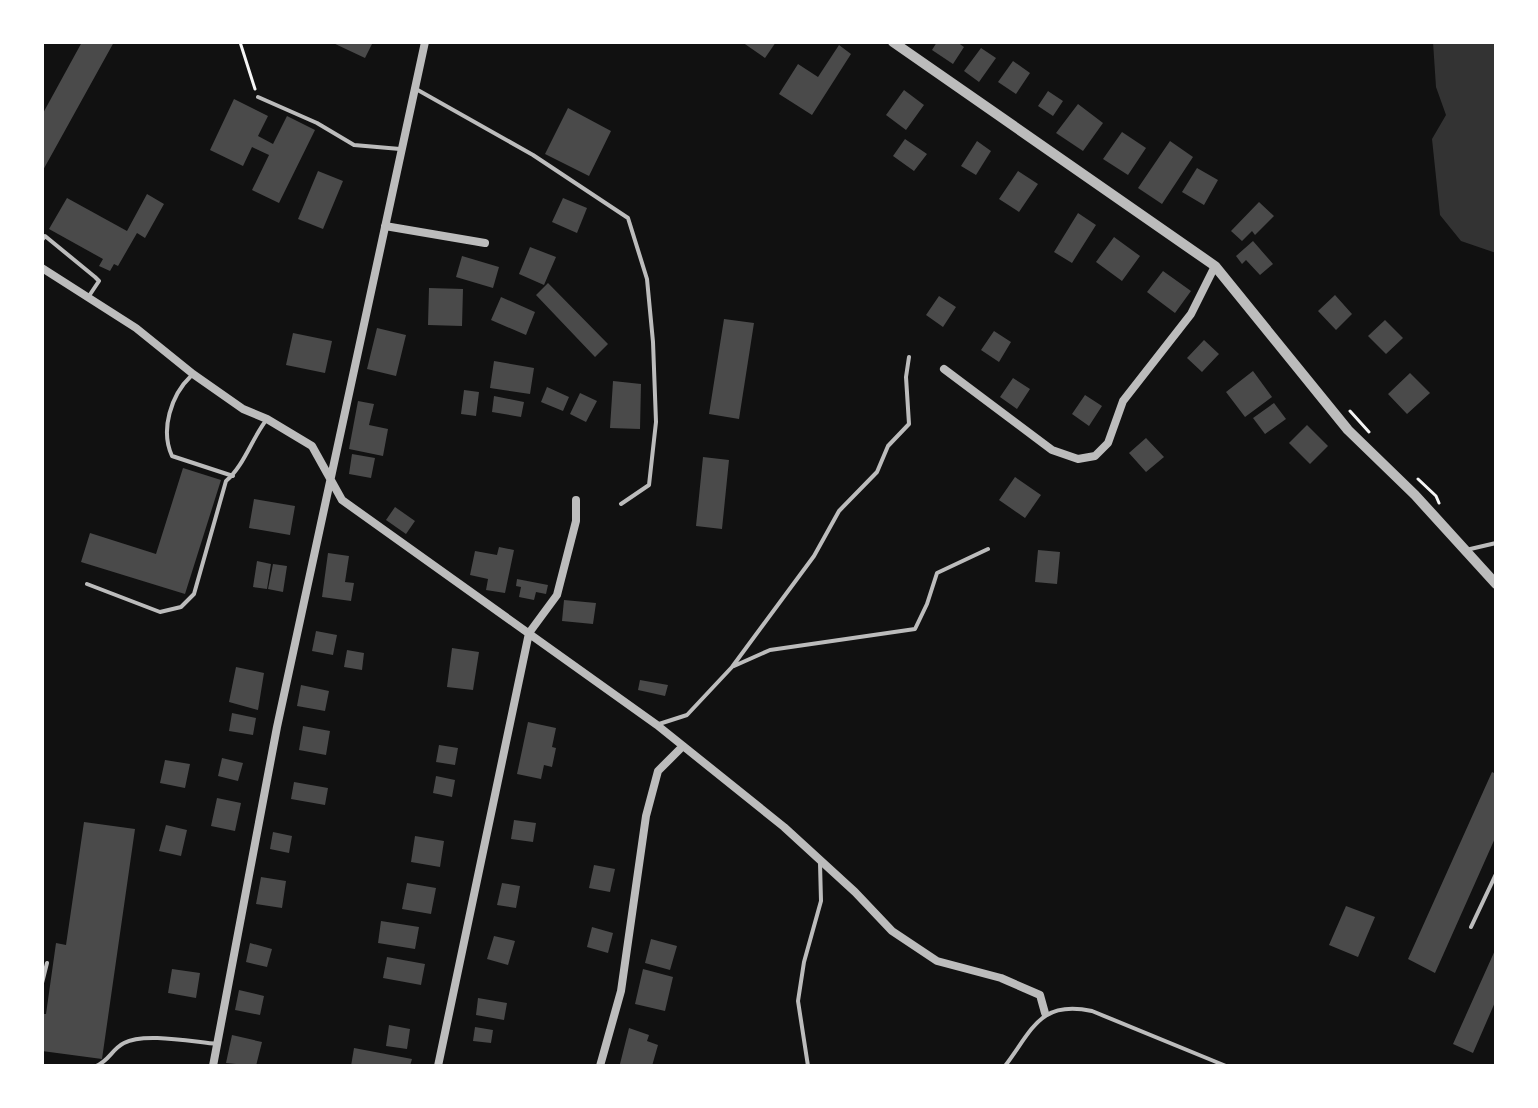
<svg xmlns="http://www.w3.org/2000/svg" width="1538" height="1108" font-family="'Work Sans',sans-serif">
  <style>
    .water { fill: #333 }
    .building { fill: #4a4a4a }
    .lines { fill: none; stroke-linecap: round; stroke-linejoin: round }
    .path { stroke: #f5f5f5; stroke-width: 3 }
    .service { stroke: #bcbcbc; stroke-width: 4 }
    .minor { stroke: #bcbcbc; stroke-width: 8 }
    .tertiary { stroke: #bcbcbc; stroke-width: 10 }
  </style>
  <rect width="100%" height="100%" fill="#111"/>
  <path class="water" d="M1433 42H1496V253L1461 241 1440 215 1432 139 1446 115 1436 87Z"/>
  <path class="building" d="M82 42H114L42 172V115Z
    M331 42H373L365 58Z
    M742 42H776L765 58Z
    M937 42H957L964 47 953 64 932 50Z
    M839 45 851 54 812 115 779 94 798 64 818 77Z
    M981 48 996 58 979 82 964 71Z
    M1013 61 1030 73 1016 94 998 82Z
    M904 90 924 105 906 130 886 115Z
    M1048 91 1063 101 1053 116 1038 106Z
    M234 99 268 116 258 136 273 144 287 116 315 130 279 203 252 190 269 155 252 147 243 166 210 150Z
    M1078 104 1103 123 1083 151 1056 133Z
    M568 108 611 131 589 176 545 154Z
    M1122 132 1146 148 1128 175 1103 159Z
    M905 139 927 154 914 171 893 156Z
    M977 141 991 151 976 175 961 166Z
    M1170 141 1193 157 1162 204 1138 188Z
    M1197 168 1218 180 1204 205 1182 192Z
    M318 171 343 181 323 229 298 219Z
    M1018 171 1038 184 1019 212 999 199Z
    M147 194 164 204 145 238 137 233 118 266 114 264 110 271 99 266 103 259 49 229 67 198 127 231Z
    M563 198 587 208 577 233 552 222Z
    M1259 202 1274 216 1255 235 1252 231 1242 241 1231 231Z
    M1078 213 1096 225 1072 263 1054 252Z
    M1114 237 1140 256 1122 281 1096 262Z
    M1253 241 1273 264 1260 275 1246 260 1242 264 1236 256Z
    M530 247 556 257 544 285 519 274Z
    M462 256 499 267 493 288 456 277Z
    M1163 271 1191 291 1175 313 1147 292Z
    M548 283 608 344 595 357 536 295Z
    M429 288 463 289 462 326 428 325Z
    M1335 295 1352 314 1336 330 1318 311Z
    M939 296 956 307 943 327 926 315Z
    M501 297 535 312 526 335 491 320Z
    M724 319 754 323 739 419 709 414Z
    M1385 320 1403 338 1386 354 1368 336Z
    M377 328 406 335 396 376 367 369Z
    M994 331 1011 342 999 362 981 350Z
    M293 333 332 341 325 373 286 365Z
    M1204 340 1219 354 1202 372 1187 358Z
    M494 361 534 368 530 394 490 388Z
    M1253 371 1272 397 1245 417 1226 392Z
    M1410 373 1430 393 1407 414 1388 394Z
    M1013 378 1030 389 1017 409 1000 397Z
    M613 381 641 384 640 429 610 428Z
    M547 387 569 397 563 411 541 402Z
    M464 390 479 392 476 416 461 414Z
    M580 393 597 401 586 422 570 414Z
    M1085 395 1102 406 1089 426 1072 414Z
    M494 396 524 402 521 417 492 412Z
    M358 401 374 404 369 425 388 429 383 456 349 449Z
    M1274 403 1286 419 1265 434 1253 418Z
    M1307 425 1328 446 1310 464 1289 443Z
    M1146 438 1164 457 1146 472 1129 453Z
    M352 454 375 458 371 478 349 474Z
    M703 457 729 460 722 529 696 526Z
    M183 468 221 480 185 594 81 562 90 533 156 554Z
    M1015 477 1041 495 1025 518 999 500Z
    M254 499 295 506 290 535 249 528Z
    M395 507 415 521 406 534 386 520Z
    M499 547 514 550 505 593 486 590 488 579 470 575 475 551 497 555Z
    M1038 550 1060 552 1057 584 1035 582Z
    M328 553 349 556 345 582 354 583 351 601 322 597Z
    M257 561 271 564 267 589 253 587Z
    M273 564 287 566 283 592 268 589Z
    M517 579 548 585 546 594 536 592 534 600 519 597 521 587 516 586Z
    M564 600 596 603 593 624 562 621Z
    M316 631 337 635 333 655 312 651Z
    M452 648 479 652 473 690 447 687Z
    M347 650 364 653 362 670 344 667Z
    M236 667 264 673 258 710 229 702Z
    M640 680 668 685 665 696 638 690Z
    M301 685 329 691 325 711 297 706Z
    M232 713 256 718 253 735 229 731Z
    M528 722 556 728 552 747 556 748 552 767 544 765 541 779 517 774Z
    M303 726 330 731 326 755 299 750Z
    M439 745 458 748 455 765 436 762Z
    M222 758 243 763 238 781 218 776Z
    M165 760 190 764 185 788 160 783Z
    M1492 772 1496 774V836L1435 973 1408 959Z
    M436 776 455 780 452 797 433 793Z
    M294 782 328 788 325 805 291 799Z
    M217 798 241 803 235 831 211 826Z
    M514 820 536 823 533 842 511 839Z
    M84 822 135 829 102 1059 42 1051V1014H46L56 943 66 945Z
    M166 825 187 830 181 856 159 851Z
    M273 832 292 836 289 853 270 849Z
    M415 836 444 841 440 867 411 862Z
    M594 865 615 869 610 892 589 888Z
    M261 877 286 881 282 908 256 904Z
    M407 883 436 888 431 914 402 909Z
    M502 883 520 886 516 908 497 905Z
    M1346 906 1375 917 1358 957 1329 945Z
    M381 921 419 927 415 949 378 943Z
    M592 927 613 933 608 953 587 947Z
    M494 936 515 941 508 965 487 959Z
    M651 939 677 946 670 970 645 963Z
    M250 943 272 949 267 967 246 962Z
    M1496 948V1000L1473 1053 1453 1044Z
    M387 957 425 964 421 985 383 978Z
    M172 969 200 973 196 998 168 993Z
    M643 969 673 977 665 1011 635 1004Z
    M239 990 264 996 260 1015 235 1010Z
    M478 998 507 1003 504 1020 476 1015Z
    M389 1025 410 1029 407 1049 386 1046Z
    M475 1027 493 1030 491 1043 473 1041Z
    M629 1028 649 1035 647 1041 658 1045 652 1066 620 1064Z
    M232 1035 262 1042 256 1066 226 1063Z
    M354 1048 412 1059 410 1066H351Z"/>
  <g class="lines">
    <path class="path" d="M240 42 255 89
      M1350 411 1369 432
      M1418 479 1436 496 1439 503"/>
    <path class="service" d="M416 89 533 155 628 218 647 279 653 342 656 422 649 485 621 504
      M258 97 317 123 354 145 400 149
      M42 240 45 236 95 277 99 281 89 296
      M191 376C171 395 160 430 172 456L233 476
      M1466 550 1496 543
      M87 584 160 612 181 607 194 594 226 481C244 466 252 438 267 419
      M734 666 770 650 915 629 927 604 937 573 988 549
      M659 724 687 715 732 667 814 556 839 511 877 472 888 446 909 424 906 377 909 357
      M1471 927 1496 874
      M42 983 47 963
      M96 1066C109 1061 112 1049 124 1043 144 1032 193 1042 217 1044
      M808 1066 798 1001 804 962 821 901 820 863
      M1005 1066C1033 1029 1040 1000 1092 1011L1226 1066"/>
    <path class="minor" d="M385 226 485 243
      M42 268 136 328 193 374 243 409 267 419 312 446 342 500 657 725 784 827 855 892 892 931 937 961 1001 978 1040 995 1045 1013
      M944 369 1052 450 1078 459 1095 456 1108 443 1123 401 1191 314 1215 266
      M213 1066 277 727 425 42
      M438 1066 529 633 557 595 576 521V500
      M600 1066 621 991 646 816 658 771 683 746"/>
    <path class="tertiary" d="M893 42 1215 266 1348 430 1415 495 1496 584"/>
  </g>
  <rect width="1538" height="1108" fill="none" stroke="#ffffff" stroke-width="88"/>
</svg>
